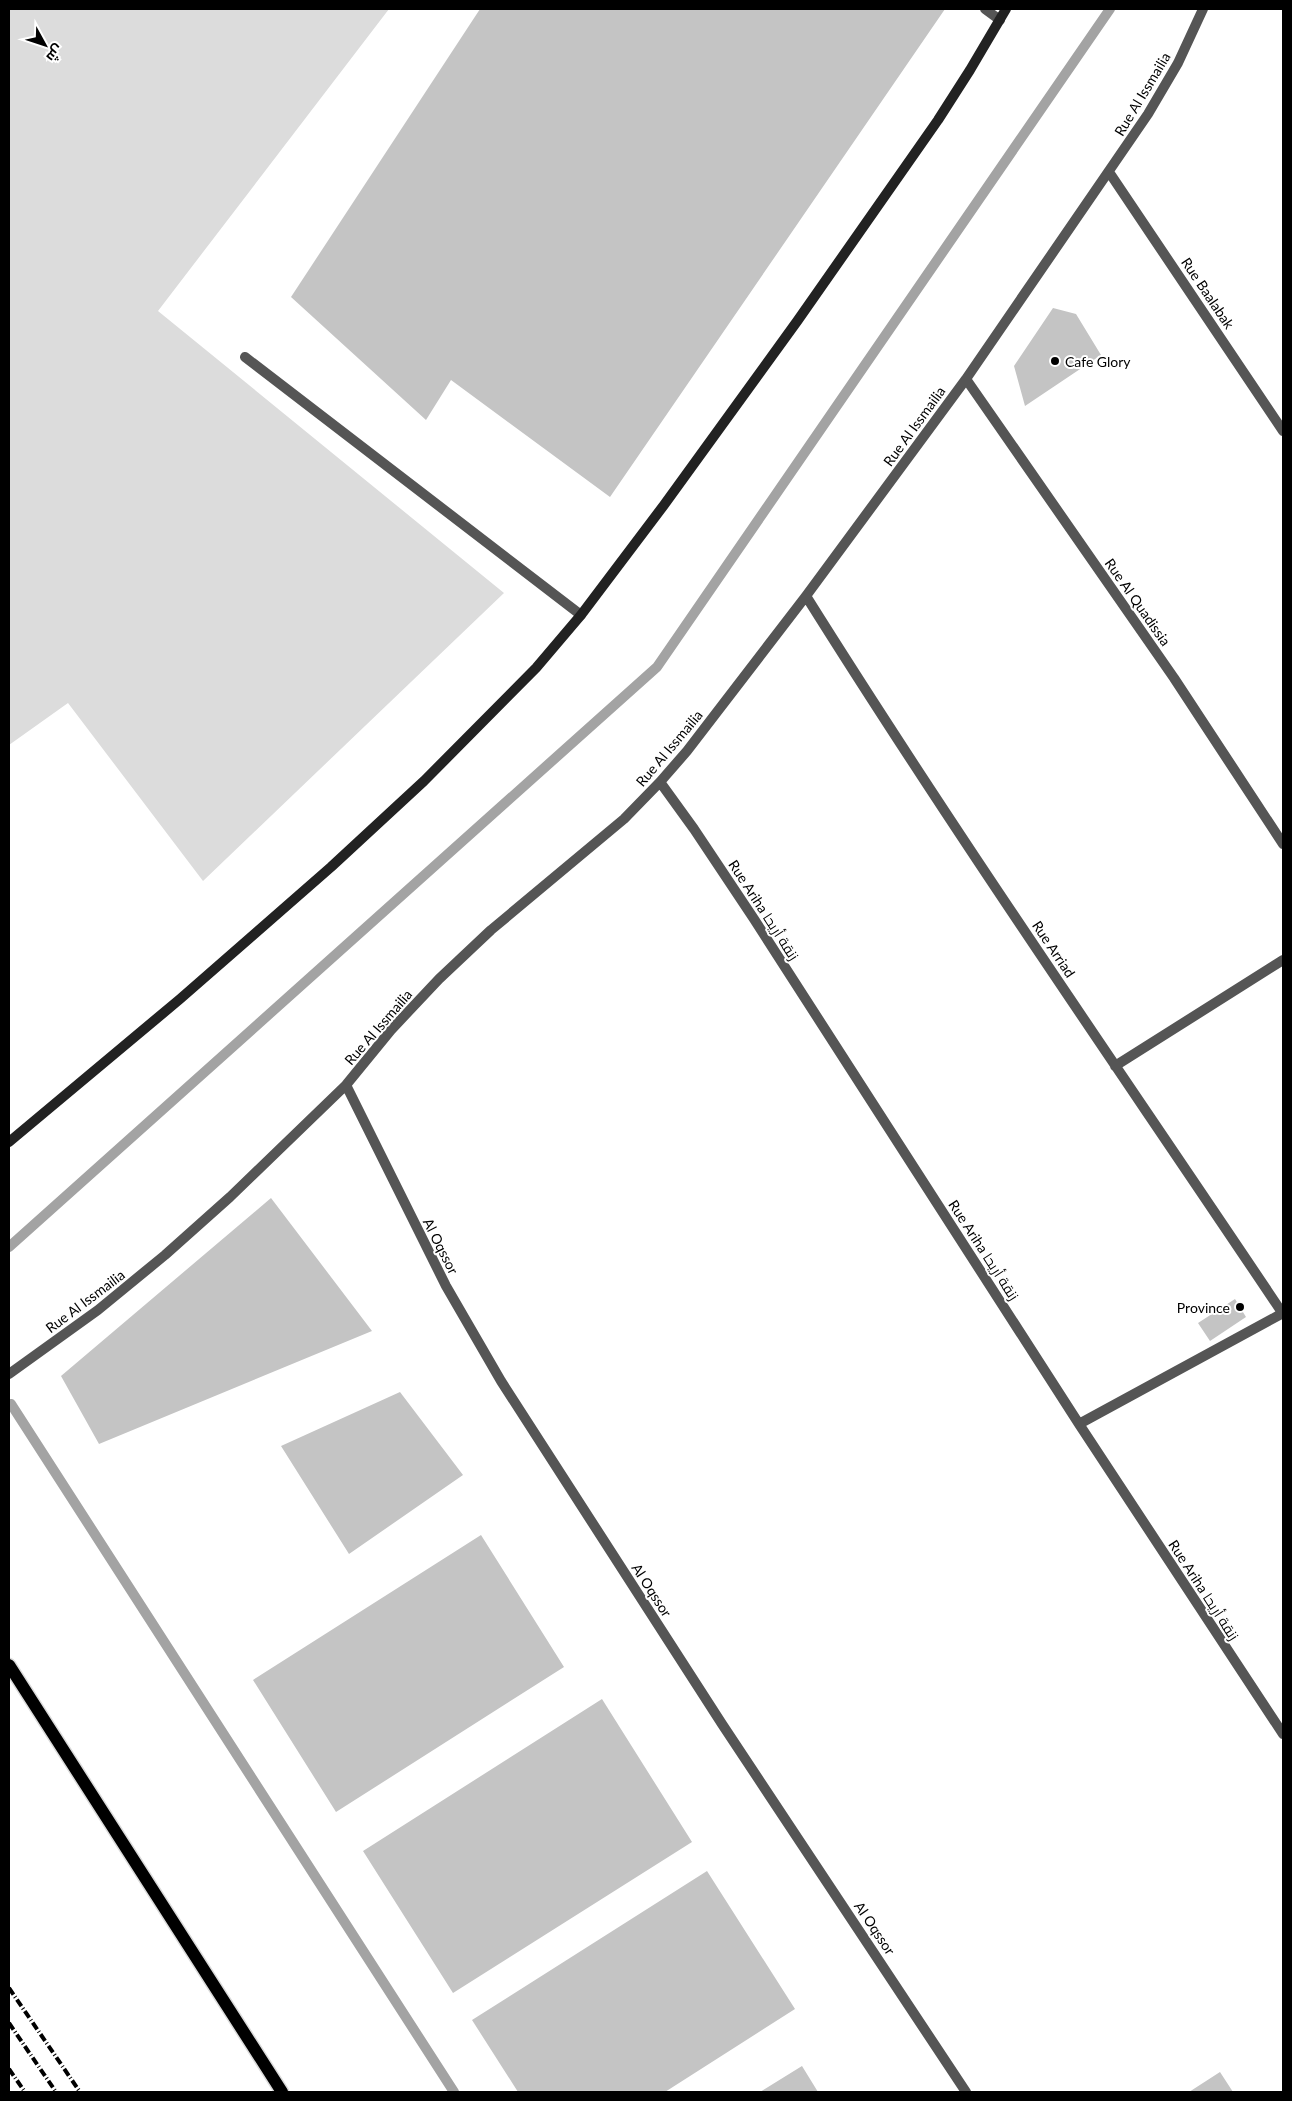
<svg xmlns="http://www.w3.org/2000/svg" width="1292" height="2101" font-family="Lato,Cairo,sans-serif">
  <style>
    .green { fill: #dcdcdc }
    .lines { fill: none; stroke-linecap: round; stroke-linejoin: round }
    .stream { stroke: #a3a3a3; stroke-width: 10 }
    .building { fill: #c4c4c4 }
    .primary-casing { stroke: #dbdbdb; stroke-width: 15 }
    .lane { stroke: #555; stroke-width: 10 }
    .street { stroke: #555; stroke-width: 10 }
    .secondary { stroke: #222; stroke-width: 10 }
    .primary { stroke: #000; stroke-width: 12 }
    .rail { stroke: #000; stroke-width: 4; stroke-dasharray: 8 2.5 1 2.5; stroke-linecap: butt }
    .poi-dot { fill: #000; stroke: #fff; stroke-width: 2 }
    .labels { text-anchor: middle; dominant-baseline: central; stroke-width: 4; stroke-linejoin: round; paint-order: stroke }
    .street-label { font-size: 14px; fill: #000; stroke: #fff }
    .poi-label { font-size: 14px; fill: #000; stroke: #fff; text-anchor: start }
  </style>
  <rect width="100%" height="100%" fill="#fff"/>
  <path class="green" d="M9 9H389L158 311 504 593 203 881 68 703 9 745Z"/>
  <g class="lines">
    <path class="stream" d="M9 1247 657 667 1110 9
      M11 1404 454 2092"/>
  </g>
  <path class="building" d="M480 9H945L610 497 451 380 426 420 291 297Z
    M1053 308 1076 314 1101 355 1025 406 1014 366Z
    M271 1198 372 1331 99 1444 61 1376Z
    M1235 1299 1246 1317 1210 1341 1198 1323Z
    M400 1392 463 1475 349 1554 281 1446Z
    M481 1535 564 1667 336 1812 253 1680Z
    M602 1699 692 1842 453 1993 363 1851Z
    M707 1871 795 2009 665 2092H518L472 2020Z
    M802 2066 818 2092H760Z
    M1220 2072 1233 2092H1189Z"/>
  <g class="lines">
    <defs>
      <path id="primary" d="M9 1665 282 2092"/>
    </defs>
    <use href="#primary" class="primary-casing"/>
    <path class="lane" d="M245 357 581 615"/>
    <path class="street" d="M985 9 1000 20
      M1109 172 1283 431
      M966 379 1174 678 1283 844
      M806 596C959 840 1123 1075 1283 1314
      M660 782 694 829 754 919 1079 1424 1283 1734
      M1115 1066 1283 960
      M346 1085 446 1286 501 1381 722 1724 966 2092
      M9 1374 98 1310 165 1255 230 1197 346 1085 391 1030 439 979 491 930 624 819 660 782 687 751 806 596 966 379 1148 114 1178 63 1203 9
      M1079 1424 1283 1313"/>
    <path class="secondary" d="M9 1142 180 999 331 867 424 781 536 668 581 615 664 505 798 320 938 120 970 70 1006 9"/>
    <use href="#primary" class="primary"/>
    <path class="rail" d="M9 1988 80 2092
      M9 2023 56 2092
      M9 2069 25 2092"/>
  </g>
  <g class="poi-dot">
    <circle cx="1055" cy="361" r="5"/>
    <circle cx="1240" cy="1307" r="5"/>
  </g>
  <g class="labels">
    <g class="street-label">
      <text transform="translate(1142 94) rotate(-59)">Rue Al Issmailia</text>
      <text transform="translate(1208 293) rotate(56)">Rue Baalabak</text>
      <text transform="translate(914 426) rotate(-54)">Rue Al Issmailia</text>
      <text transform="translate(1138 602) rotate(55)">Rue Al Quadissia</text>
      <text transform="translate(669 748) rotate(-50)">Rue Al Issmailia</text>
      <text transform="translate(764 910) rotate(57)">Rue Ariha زنقة أريحا</text>
      <text transform="translate(1054 949) rotate(56)">Rue Arriad</text>
      <text transform="translate(378 1027) rotate(-49)">Rue Al Issmailia</text>
      <text transform="translate(441 1246) rotate(63)">Al Oqssor</text>
      <text transform="translate(984 1250) rotate(57)">Rue Ariha زنقة أريحا</text>
      <text transform="translate(85 1301) rotate(-37)">Rue Al Issmailia</text>
      <text transform="translate(652 1590) rotate(57)">Al Oqssor</text>
      <text transform="translate(1204 1590) rotate(57)">Rue Ariha زنقة أريحا</text>
      <text transform="translate(875 1928) rotate(56)">Al Oqssor</text>
    </g>
    <g class="poi-label">
      <text x="1065" y="361">Cafe Glory</text>
      <text x="1230" y="1307" text-anchor="end">Province</text>
    </g>
  </g>
  <rect width="1292" height="2101" fill="none" stroke="#000000" stroke-width="20"/>
  <g transform="translate(45 45) rotate(130)" stroke="#ffffff" stroke-width="4" paint-order="stroke">
  <path d="M0-4L9 19L0 12L-9 19Z" fill="#000000"/>
  <text y="-8" font-size="14" font-weight="bold" text-anchor="middle" fill="#000000">ش</text>
  </g>
</svg>
